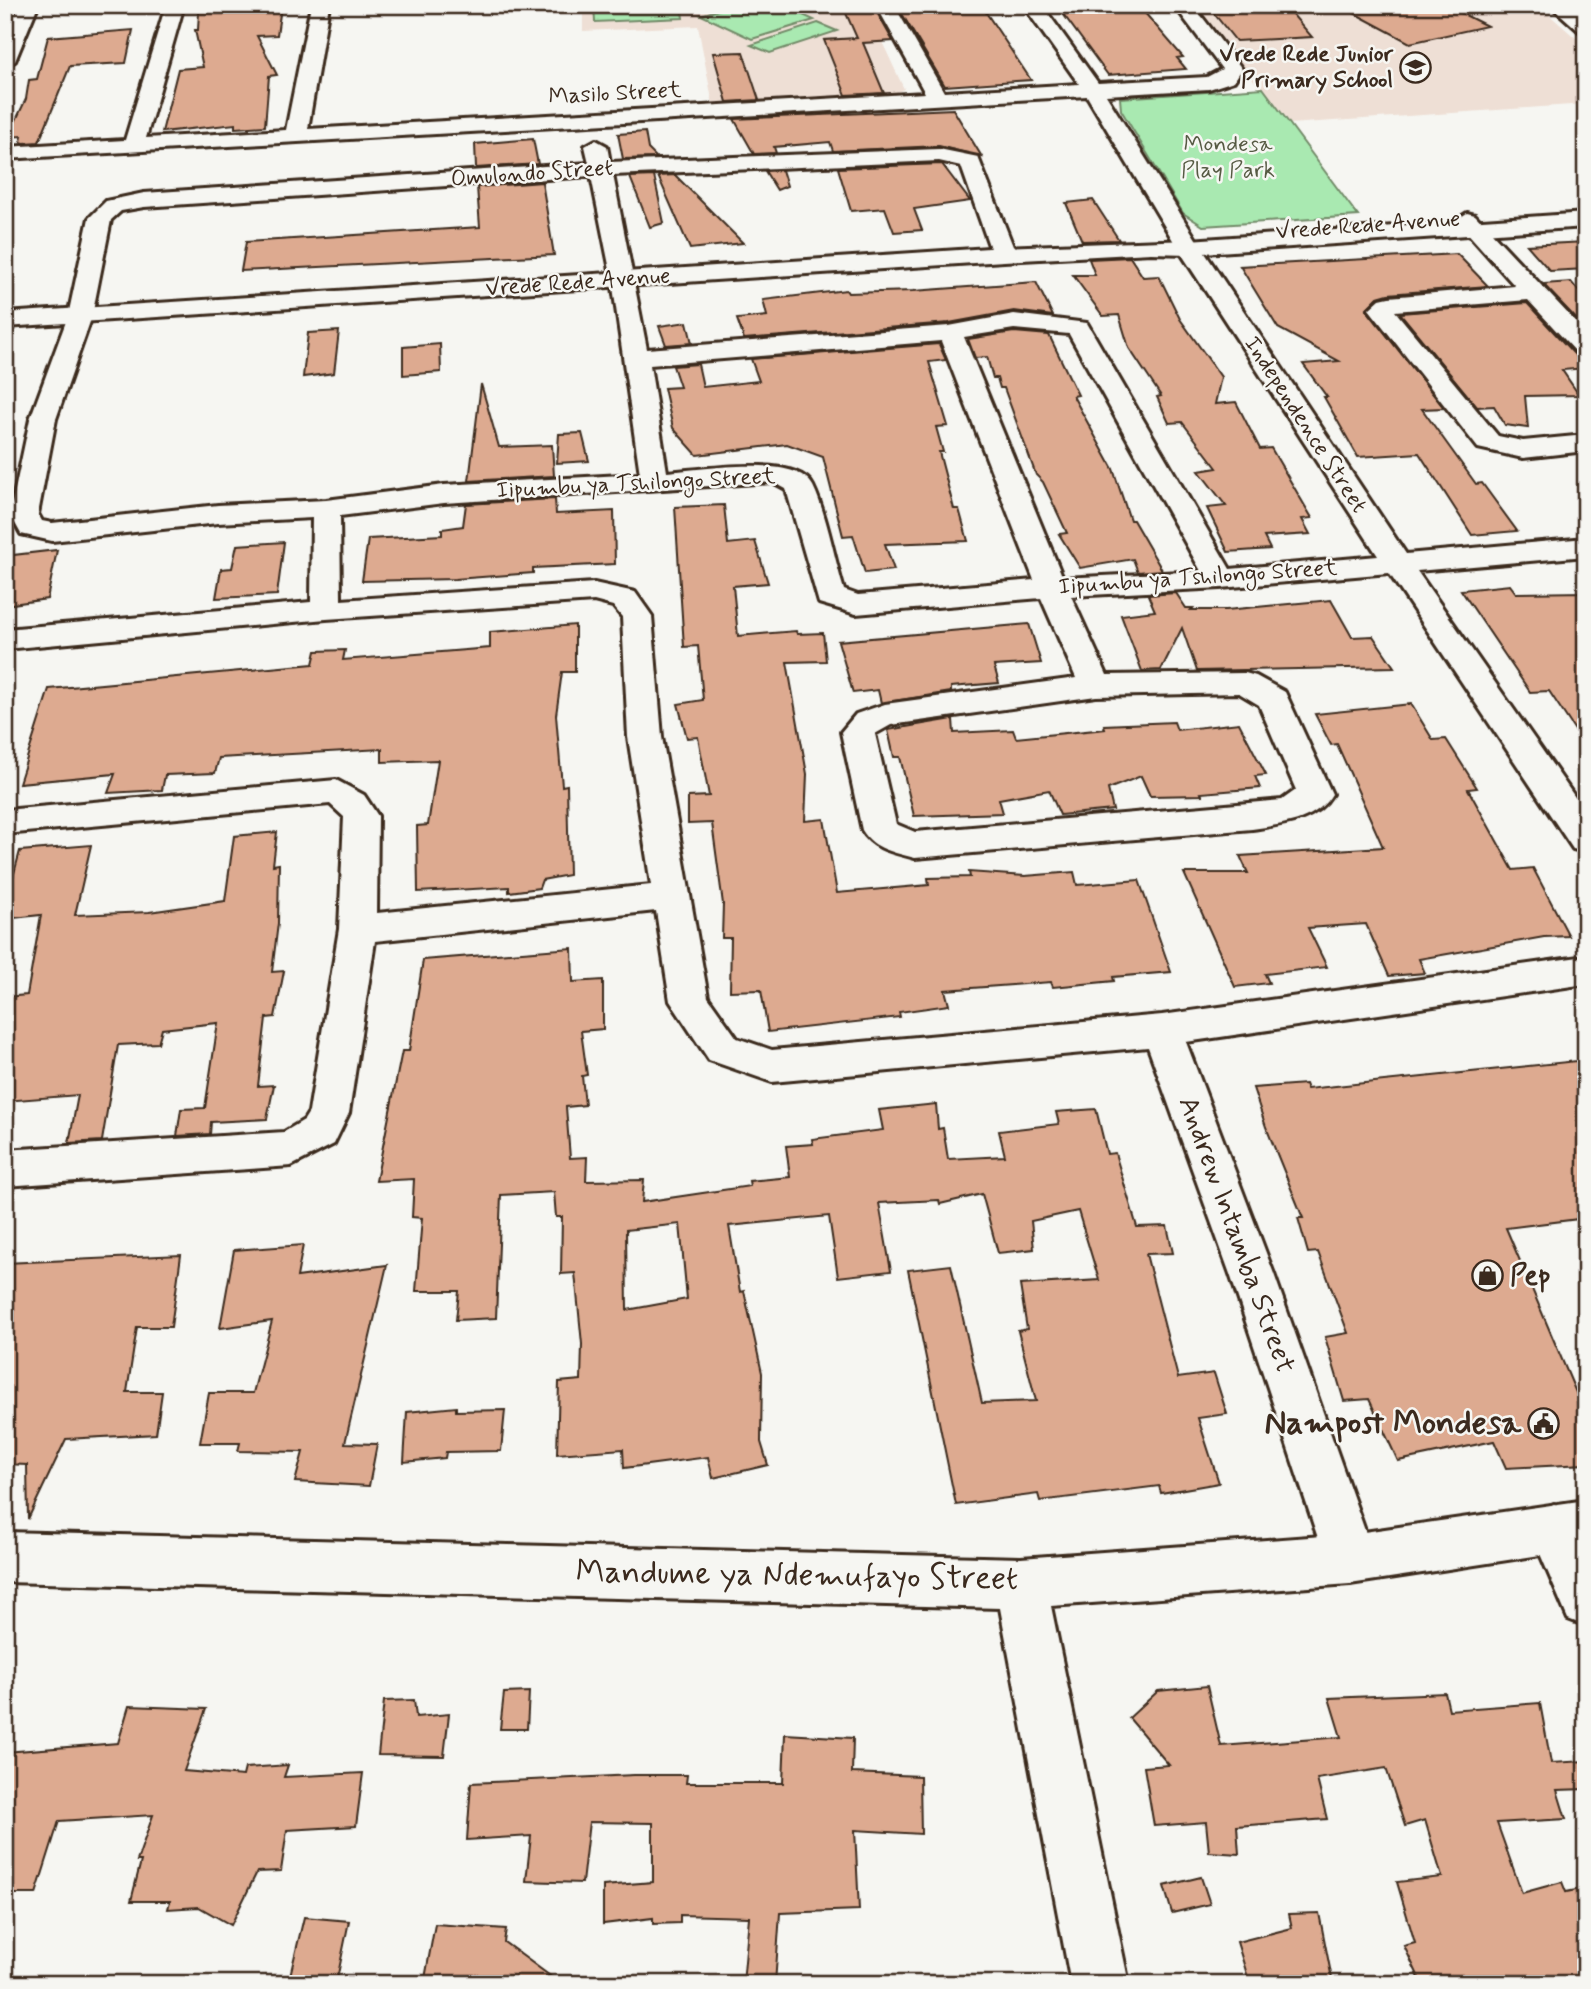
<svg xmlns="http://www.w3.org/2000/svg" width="1591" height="1989" font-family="Mynerve,sans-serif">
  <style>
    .built { fill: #eedfd5 }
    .green { fill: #a9e9b1; stroke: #728a68; stroke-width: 2 }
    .building { fill: #ddaa90; stroke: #3b2a1e; stroke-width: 2; fill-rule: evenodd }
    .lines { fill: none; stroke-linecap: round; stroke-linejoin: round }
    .street-casing { stroke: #3b2a1e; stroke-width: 6 }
    .secondary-casing { stroke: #3b2a1e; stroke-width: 6 }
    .street { fill: #f6f6f2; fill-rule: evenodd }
    .secondary { fill: #f6f6f2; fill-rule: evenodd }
    .labels { text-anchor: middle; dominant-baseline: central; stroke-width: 5; stroke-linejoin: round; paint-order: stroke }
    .far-poi-label { font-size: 23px; font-weight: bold; fill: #3b2a1e; stroke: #f6f6f2; text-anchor: end }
    .far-street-label { font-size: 23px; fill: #3b2a1e; stroke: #f6f6f2 }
    .far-park-label { font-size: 23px; fill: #565a43; stroke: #f6f6f2 }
    .street-label { font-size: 28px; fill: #3b2a1e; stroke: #f6f6f2 }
    .poi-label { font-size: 28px; font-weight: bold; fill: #3b2a1e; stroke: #f6f6f2; text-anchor: start }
    .near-poi-label { font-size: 33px; font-weight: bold; fill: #3b2a1e; stroke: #f6f6f2; text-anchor: end }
    .near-street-label { font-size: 33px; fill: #3b2a1e; stroke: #f6f6f2 }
  </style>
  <rect width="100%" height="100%" fill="#f6f6f2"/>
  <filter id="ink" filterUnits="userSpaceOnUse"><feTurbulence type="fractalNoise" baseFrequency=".0143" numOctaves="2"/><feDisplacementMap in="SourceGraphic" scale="14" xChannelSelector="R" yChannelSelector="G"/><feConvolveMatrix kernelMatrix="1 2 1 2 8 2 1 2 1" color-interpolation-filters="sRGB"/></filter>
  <g filter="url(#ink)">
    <path class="built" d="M583 5H865L904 89 891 95 713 105 698 26 583 31Z
      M1193 5H1538L1586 47V104L1289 124Z"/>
    <path class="green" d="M594 5H681L683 18 595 22Z
      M734 5H781L814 20 752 39 701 15Z
      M818 23 837 31 770 53 751 45Z
      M1263 88 1358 216 1203 226 1183 213 1121 110 1120 98Z"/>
    <path class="building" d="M932 5H981L1031 80 945 86 898 7Z
      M1138 5 1183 57 1177 58 1186 69 1108 75 1061 11Z
      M1339 5H1445L1487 26 1410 43Z
      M237 7V11L281 7 277 35 257 36 277 75 269 76 265 126 235 128V124L162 132 178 69 203 67 195 30H198L199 11Z
      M1287 8 1312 37 1236 41 1212 11Z
      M875 9 893 41 863 43 884 93 846 95 824 40 857 38 845 11Z
      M133 30 126 63 70 66 39 142 24 143 21 142 22 136 8 137 26 99 29 80 37 79 48 37Z
      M743 52 759 100 727 102 713 53Z
      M953 109 982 157 939 146 833 151 830 142 774 147 776 153 754 154 734 119Z
      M645 132 648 149 657 158 623 159 618 134Z
      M533 139 538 164 476 168 475 144Z
      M942 164 970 201 914 209 922 230 894 232 885 208 851 211 838 168Z
      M782 170 787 186 777 190 765 171Z
      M675 175 743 243 690 249 658 176Z
      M654 176 664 223 650 227 630 177Z
      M542 182 554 255 241 271 246 242 480 227 477 187Z
      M1093 200 1119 240 1082 241 1066 203Z
      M1586 242V269L1550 271 1527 245Z
      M1457 254 1488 286 1388 294 1378 297 1366 309 1444 408 1422 409 1476 484 1482 483 1517 531 1472 535 1419 453 1358 457 1324 397H1327L1303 364 1339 361 1278 328 1240 266Z
      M1130 257 1143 277 1159 276 1180 319 1221 377 1215 404 1236 402 1260 449 1271 448 1312 518 1302 519 1310 534 1264 537 1270 549 1228 552 1207 508 1226 506 1199 471 1217 468 1182 422 1169 423 1157 397 1161 396 1129 348 1119 315 1103 316 1073 275H1095L1089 259Z
      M1036 282 1053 316 1014 311 949 323 744 339 737 319 767 316 763 300 846 290 848 293 913 291Z
      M1571 282 1586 300V329L1543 284Z
      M1527 303 1575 355 1586 358V368L1562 370 1579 395 1525 396 1528 428 1505 425 1494 406 1477 407 1400 313Z
      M687 322 692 343 666 345 659 326Z
      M339 331 334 373 303 377 308 333Z
      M1014 332 1049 335 1078 395 1073 396 1113 469 1130 520H1133L1162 570 1138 572 1133 559 1080 568 1059 534 1067 533 1043 482 1036 475 1004 388H1000L997 378H993L987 357 975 358 968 339Z
      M440 344 441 372 403 375V347Z
      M939 344 946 360 929 362 948 426 936 427 943 452H939L954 509H959L968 541 885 544 894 570 865 573 853 535 843 536 823 457 787 444 697 455 673 428 664 388 680 387 673 366 698 364 703 387 759 381 751 359Z
      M481 384 499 447 552 445 554 476 469 481Z
      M582 433 589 461 557 463 559 434Z
      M555 499 556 514 614 511 615 564 533 568V573L455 579 362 581 368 539 442 535V529L463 526 466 504Z
      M724 505 728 544 755 541 768 583 733 586 738 636 796 631 797 634 823 633 826 661 787 662 807 774 805 821 824 819 837 893 929 885 928 878 970 877 969 872 1025 876 1074 872 1077 885 1139 880 1171 972 1113 977 1114 981 1053 987 1051 982 945 990 949 1005 899 1012 900 1017 768 1032 761 990 730 991 731 938H722L723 904 712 823 688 824V797L709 796 698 737 687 738 678 704 703 700 698 646 684 647 675 507Z
      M284 542 277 595 216 598 221 569 232 568 237 545Z
      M57 550 47 599 5 605V556Z
      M1510 585 1516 593 1586 592V747L1549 691 1530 692 1461 590Z
      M1176 593 1186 608H1193L1191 610H1226L1331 600 1352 637 1373 636 1394 667 1197 671 1182 628 1161 670 1142 671 1121 615 1155 611 1148 595Z
      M1029 624 1041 663 994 666 999 683 951 687V692L881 703 878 690 853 693 838 641Z
      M575 625V672H562L556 715 562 786 567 785 569 875 542 880 539 888 509 892V887L418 892 417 826 428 825 438 760 382 762V749L219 758 215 773 165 775 162 790 108 793 115 774 19 783 49 689 313 664 316 651 345 650 343 660 490 648V632Z
      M1411 704 1433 740 1446 739 1477 788 1468 789 1513 870 1533 868 1569 936 1544 937 1419 959 1425 973 1389 976 1366 924 1308 928 1327 967 1265 974 1269 983 1235 987 1184 873H1248L1240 856 1383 847 1337 744 1331 745 1315 714Z
      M953 719 954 733 1013 730 1016 738 1105 729 1104 725 1174 722 1177 730 1239 723 1266 775 1255 776 1260 788 1201 793 1202 795 1150 796 1141 776 1108 789 1113 810 1060 815 1049 790 999 799 1003 813 914 816 900 757H894L888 730Z
      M277 832 273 865 279 864 278 923 272 972 284 971 275 1017 266 1018 258 1086 274 1085 267 1119 211 1122 210 1134 177 1136 181 1109 205 1108 218 1023 162 1029 158 1043 118 1045 102 1141 69 1143 78 1095 5 1101V997L27 995 41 915 5 919V907L20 851 91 845 75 915 149 912 225 901 234 836Z
      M572 948 573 982 603 980V1029L581 1031 587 1075 582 1076 585 1105 566 1107 570 1158 587 1157 586 1181 644 1180 642 1202 750 1186 749 1181 790 1177 786 1146 813 1144 812 1139 883 1130 879 1110 936 1104 938 1129 943 1128 948 1159 1005 1156 999 1131 1059 1124 1056 1112 1096 1109 1107 1154 1115 1153 1137 1227 1167 1226 1173 1253 1146 1254 1178 1378 1214 1373 1227 1414 1198 1418 1219 1483 1161 1493 1159 1486 1040 1501 1038 1494 956 1505 908 1270 951 1265 982 1403 1036 1401 1018 1331 1027 1329 1020 1285 1099 1280 1078 1211 1031 1221 1034 1249 998 1253 982 1194 940 1204 939 1200 879 1203 891 1271 838 1277 829 1216 729 1226 740 1292 744 1291 762 1373 761 1442 768 1465 713 1478 708 1457 624 1468 623 1449 557 1454 559 1382 581 1380 582 1344 575 1273 561 1274 562 1217H556L554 1192 501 1195 496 1318 456 1320 459 1291H416L422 1218 412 1217 414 1179 376 1181 402 1051H409L423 960ZM680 1224 687 1299 627 1310 626 1230Z
      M1586 1060V1218L1506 1228 1586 1416V1464L1506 1468 1494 1441 1398 1461 1369 1399 1344 1401 1325 1337 1348 1333 1318 1252 1308 1253 1298 1218H1303L1266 1127 1253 1088 1305 1084 1307 1089Z
      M303 1245 297 1277 387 1265 345 1443 377 1444 369 1486 295 1482 303 1452 238 1451 240 1443H200L209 1393H253L272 1321 220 1328 234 1250Z
      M181 1255 171 1327H137L127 1392H162L156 1434 66 1439 28 1519 27 1465 5 1464V1263Z
      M456 1407V1411L505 1410 501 1451 446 1452 445 1458 404 1462 407 1412Z
      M1207 1686 1221 1746 1341 1737 1329 1698 1445 1693 1449 1710 1540 1703 1551 1763 1586 1761V1789L1557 1790 1566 1819 1497 1823 1522 1893 1562 1882 1566 1892 1586 1888V1984H1422L1404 1946 1415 1943 1397 1882 1442 1877 1425 1820 1405 1826 1386 1768 1317 1779 1327 1819 1237 1826 1239 1854 1209 1852 1206 1822 1154 1826 1144 1767 1169 1765 1129 1718 1158 1691Z
      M529 1692 527 1729H500L504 1693Z
      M414 1700 416 1717 449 1714 444 1756 378 1755 384 1701Z
      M129 1706 206 1709 184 1771 243 1776 245 1768 288 1765 284 1777 363 1773 356 1826 287 1830 281 1871 257 1872 231 1925 199 1907 168 1909 170 1901H131L141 1861H137L153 1815 59 1821 36 1894H5V1752L118 1743Z
      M785 1734 853 1738 852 1773 920 1776 921 1834 855 1830 859 1910 780 1913 775 1984H743L749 1917 680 1915V1923L653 1924V1918L603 1924V1886L653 1882V1823L589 1822 582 1883 526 1881 531 1836 467 1840 471 1783 634 1775H687L686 1783H783Z
      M1201 1877 1210 1904 1172 1913 1164 1886Z
      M1319 1913 1333 1984H1250L1237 1942 1292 1928 1289 1914Z
      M304 1917 349 1921 336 1984H288Z
      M435 1924 506 1929 504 1942 561 1984H424Z"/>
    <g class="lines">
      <defs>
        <path id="street" d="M166 5H184L146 138 286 130 311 5H329L308 129 925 93 876 5H894L944 92 1079 84 1023 5H1042L1098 83 1207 77 1222 69 1174 5H1193L1239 65 1242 69 1234 81 1209 89 1106 95 1201 247 1406 554 1586 538V556L1417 571 1586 813V852L1573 849 1389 573 1221 588 1071 596 1107 675 1245 673 1256 676 1285 692 1332 794C1315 822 1282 824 1252 829L915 858C894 852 874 850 862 830L841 732 856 714 885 704 1076 678 1041 598 856 614 819 603 786 489 773 482 444 503 340 516 341 600 594 583 635 592 652 616 662 737 708 997 737 1038 772 1050 1162 1015 1586 956V984L1186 1042 1274 1274 1375 1559 1368 1576 1350 1584 1332 1576 1325 1559 1230 1274 1148 1047 772 1082 709 1060 670 1001 656 911 375 941 349 1113 334 1144 291 1166 5 1186V1150L284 1132 304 1120 309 1112 339 929 344 817 330 804 5 834V810L336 780 364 795 378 816 377 913 651 885 628 737 622 617 613 606 594 601 326 619 5 649V629L311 602 312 518 218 523 52 541 21 534 10 514 30 419 68 316 89 218 106 201 144 193 589 163 585 146 596 140 607 146 610 162 939 149 978 157 1016 254 1012 259H996L992 254 961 166 939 161 613 175 647 349 949 326 1014 314 1087 323 1230 569 1378 556 1177 247 1087 96 5 159V147L125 140ZM591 176 612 280 640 474 444 485 326 500 218 505 52 523 42 521 38 514 56 419 92 316 111 220 121 211 144 207ZM1014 329 1069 334 1201 571 1063 578 964 337ZM941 341 1034 580 858 595 844 590C834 558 827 515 813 486 797 453 699 470 667 472L650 365ZM1239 693 1259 705 1296 790 1282 800 915 832 896 824 875 734 891 725 1096 696Z
          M1550 5H1571L1586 17V33L1579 31Z
          M1467 213 1475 215 1586 333V356L1577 353 1528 300 1395 311 1498 436 1523 441 1586 435V451L1523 458 1478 448 1369 309 1380 299 1389 297 1515 286 1456 220Z
          M1554 1504 1571 1511 1586 1543V1626L1568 1619 1529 1528 1537 1511Z"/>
        <path id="secondary" d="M20 5H38L15 61 5 67V38Z
          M1586 213V227L1189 254 1151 253 1004 261 5 327V313L1004 247 1189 240Z
          M1586 1500V1548L1350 1584 1051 1606 1129 1984H1071L1000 1608 5 1582V1532L1021 1558 1350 1534Z"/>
      </defs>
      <use href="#street" class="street-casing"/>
      <use href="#secondary" class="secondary-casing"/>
      <use href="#street" class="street"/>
      <use href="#secondary" class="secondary"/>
    </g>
  </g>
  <defs>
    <symbol id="school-ring" viewBox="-11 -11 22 22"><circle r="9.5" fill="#f6f6f2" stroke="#3b2a1e" stroke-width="1.5"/><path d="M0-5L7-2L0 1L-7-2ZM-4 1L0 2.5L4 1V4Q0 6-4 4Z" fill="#3b2a1e"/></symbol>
    <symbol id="shop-ring" viewBox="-11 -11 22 22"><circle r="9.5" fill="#f6f6f2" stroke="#3b2a1e" stroke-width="1.5"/><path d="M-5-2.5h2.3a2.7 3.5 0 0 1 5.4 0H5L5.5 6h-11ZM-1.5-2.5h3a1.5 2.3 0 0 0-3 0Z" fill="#3b2a1e"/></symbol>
    <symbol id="civic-ring" viewBox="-11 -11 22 22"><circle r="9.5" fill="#f6f6f2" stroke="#3b2a1e" stroke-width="1.5"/><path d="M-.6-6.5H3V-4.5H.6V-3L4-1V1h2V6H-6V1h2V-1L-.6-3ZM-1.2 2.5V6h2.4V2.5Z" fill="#3b2a1e"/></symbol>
  </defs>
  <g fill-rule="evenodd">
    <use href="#school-ring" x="1398" y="50" width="35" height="35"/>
    <use href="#shop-ring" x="1470" y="1258" width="35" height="35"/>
    <use href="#civic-ring" x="1526" y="1406" width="35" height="35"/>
  </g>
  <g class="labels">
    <g class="far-poi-label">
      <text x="1393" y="55">Vrede Rede Junior<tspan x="1393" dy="26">Primary School</tspan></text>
    </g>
    <g class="far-street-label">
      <text transform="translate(615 94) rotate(-3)">Masilo Street</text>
      <text transform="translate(532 174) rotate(-4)">Omulondo Street</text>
      <text transform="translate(1368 226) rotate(-4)">Vrede Rede Avenue</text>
      <text transform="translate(578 283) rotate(-4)">Vrede Rede Avenue</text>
      <text transform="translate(1305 425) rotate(57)">Independence Street</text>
      <text transform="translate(636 484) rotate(-3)">Iipumbu ya Tshilongo Street</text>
      <text transform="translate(1198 578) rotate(-4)">Iipumbu ya Tshilongo Street</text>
    </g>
    <g class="far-park-label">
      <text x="1228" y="145">Mondesa<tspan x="1228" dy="26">Play Park</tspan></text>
    </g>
    <g class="street-label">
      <text transform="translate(1236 1235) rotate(70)">Andrew Intamba Street</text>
    </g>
    <g class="poi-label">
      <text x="1510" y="1276">Pep</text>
    </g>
    <g class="near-poi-label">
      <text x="1521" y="1424">Nampost Mondesa</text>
    </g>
    <g class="near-street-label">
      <text transform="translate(797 1576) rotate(1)">Mandume ya Ndemufayo Street</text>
    </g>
  </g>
  <rect width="1591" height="1989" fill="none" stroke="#f6f6f2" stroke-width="28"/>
  <rect x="14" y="14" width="1563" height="1961" fill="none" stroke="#3b2a1e" stroke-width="2.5" filter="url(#ink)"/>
</svg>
